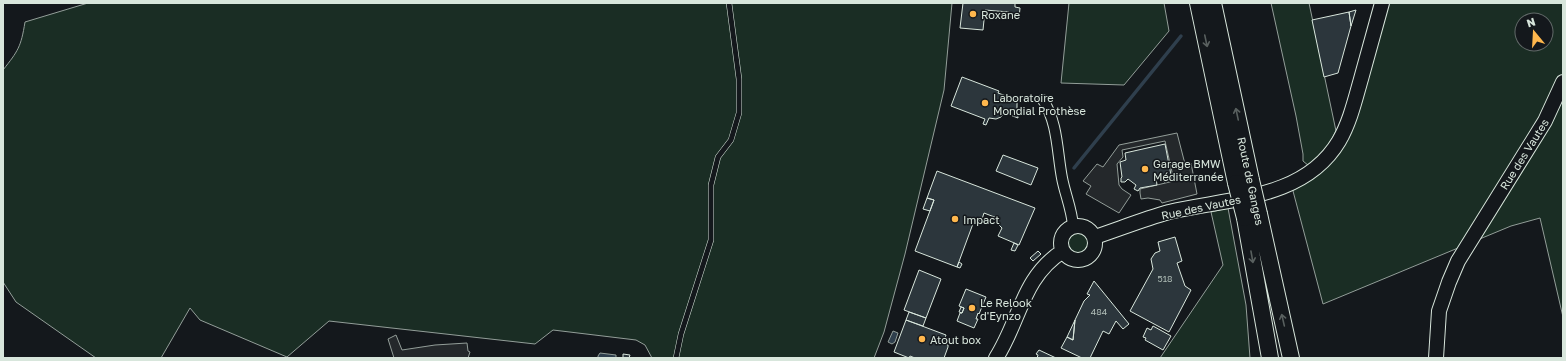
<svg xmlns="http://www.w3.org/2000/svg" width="1566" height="361" font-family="'Golos Text',sans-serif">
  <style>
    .green { fill: #1a2d24; stroke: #939e99; fill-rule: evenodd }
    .parking { fill: #24282b; stroke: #939e99 }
    .water { fill: #2f3f4d; stroke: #939e99 }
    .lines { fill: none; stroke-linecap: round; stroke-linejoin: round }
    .stream { stroke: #2f3f4d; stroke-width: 3.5 }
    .building { fill: #2c363c; stroke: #d8e6dc }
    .lane-casing { stroke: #d8e6dc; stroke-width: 6 }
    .street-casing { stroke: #d8e6dc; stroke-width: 12 }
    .secondary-casing { stroke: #d8e6dc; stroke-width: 16 }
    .primary-casing { stroke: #d8e6dc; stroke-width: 18 }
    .lane { stroke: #14181c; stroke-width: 5 }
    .street { stroke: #14181c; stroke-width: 10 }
    .secondary { stroke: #14181c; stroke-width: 14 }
    .primary { stroke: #14181c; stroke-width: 16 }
    .primary-bridge-casing { stroke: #d8e6dc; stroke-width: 18; stroke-linecap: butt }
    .primary-bridge { stroke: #14181c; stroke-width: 16 }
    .oneway { stroke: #59605f }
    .poi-dot { fill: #ffb74d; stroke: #14181c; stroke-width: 1.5 }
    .labels { text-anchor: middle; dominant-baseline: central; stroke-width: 3; stroke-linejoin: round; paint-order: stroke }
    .number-label { font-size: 9px; fill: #adbab4 }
    .poi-label { font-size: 11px; fill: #d8e6dc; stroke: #14181c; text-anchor: start }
    .street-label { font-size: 11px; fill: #d8e6dc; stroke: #14181c }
  </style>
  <rect width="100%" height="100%" fill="#14181c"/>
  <path class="green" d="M88 3H952L944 90 905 254 884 332 874 358H652L645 345 636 340 553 330 535 344 329 321 287 357 200 320 190 308 161 358H96L16 302 3 282V70C18 51 21 47 25 22Z
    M1069 3H1164L1169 31 1124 85 1061 83Z
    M1271 3H1309L1336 131 1327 148 1309 166 1303 161V154L1296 116Z
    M1382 3H1563V317L1540 218 1511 226 1323 304 1293 191 1295 182 1332 151ZM1522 20H1546V44H1522Z
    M1228 208 1246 305 1250 358H1160L1223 265 1211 212Z
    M1067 243a11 11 0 1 1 22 0a11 11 0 1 1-22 0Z"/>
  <path class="parking" d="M1177 133 1185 164 1191 163 1197 194 1162 203 1160 200 1148 198 1141 199 1140 193V189L1174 181 1165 141 1122 150 1123 157 1117 164 1119 185 1122 189 1131 195 1119 213 1086 194 1091 186 1083 181 1097 164 1103 167 1119 145Z
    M396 335 402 350 435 345 467 343 468 351 470 352 468 358H394L388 339Z"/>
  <path class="water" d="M893 331 898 333 895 342 892 344 888 342Z
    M600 353 616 355V358H598V356Z"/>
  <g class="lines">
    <path class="stream" d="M1074 168 1181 36"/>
  </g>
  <path class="building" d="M963 3H1015V7L1020 8 1019 18 1009 17V12L985 10 983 30 960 28Z
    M1356 10 1351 26 1349 12Z
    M1349 12 1351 26 1338 73 1324 77 1312 20Z
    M962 77 999 91 998 93 1017 100V108L1016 110H1017L1018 118 1005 113 1001 117 996 119 989 118 986 125 983 124 985 119 951 106Z
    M1165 144 1172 180 1164 182 1163 176 1156 178 1157 185 1140 188 1138 191 1134 189 1136 185 1128 179 1125 182H1121V178L1122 177 1120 162 1126 160 1125 153Z
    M1003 155 1038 168 1031 185 996 171Z
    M937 171 1035 208 1019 245 998 236 1002 228 997 223V218L984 213 982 219 979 221H974L957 267 915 251 934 200 927 198Z
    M927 198 934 200 930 211 923 209Z
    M1175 237 1182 261 1177 263 1185 286 1191 290 1169 332 1130 311 1153 269 1151 259 1155 253 1160 251 1158 242Z
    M1014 243 1018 245 1015 251 1011 250Z
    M1038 251 1041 254 1033 261 1030 258Z
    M959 262 962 264 960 268 957 267Z
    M919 270 941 279 926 318 904 310Z
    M1094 281 1129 324 1123 329 1116 321 1109 334 1103 331 1090 358H1082L1061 348 1067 337 1073 340 1075 320 1084 301 1090 295 1087 294Z
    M966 289 986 297 979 314 978 313 976 319H978L974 328 957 321 960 313H962L964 308 959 306Z
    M961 307 964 308 962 313 959 312Z
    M909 312 926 318 923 326 906 320Z
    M906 320 946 335 943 343 948 345V347L944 358H915L910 356 909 358 894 352Z
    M1075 320 1073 340 1067 337Z
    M1153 326 1171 336 1163 350 1145 340 1146 338 1143 337 1147 328 1151 330Z
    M1039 350 1056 358H1037L1038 355 1036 354Z
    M623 354 630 355 629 358H623Z"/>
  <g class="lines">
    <defs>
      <path id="lane" d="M676 358 681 334 711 240V185L718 157 731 140 739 113V79L729 3"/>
      <path id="street" d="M1043 100C1058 123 1057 152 1062 178 1065 194 1072 210 1073 226"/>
      <path id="secondary" d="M1061 243a17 17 0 1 1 34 0a17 17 0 1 1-34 0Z
        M1095 237C1119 229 1144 219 1169 212 1228 198 1304 200 1339 141 1350 122 1355 100 1361 79 1368 53 1375 28 1382 3
        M996 358C1020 321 1022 277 1063 251
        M1436 358 1439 311 1449 282 1458 261 1545 121 1563 82"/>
      <path id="primary" d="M1198 3 1236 183
        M1213 3 1251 180
        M1259 214 1291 358
        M1245 218 1270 358"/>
    </defs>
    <use href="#lane" class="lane-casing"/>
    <use href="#street" class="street-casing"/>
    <use href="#secondary" class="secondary-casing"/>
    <use href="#primary" class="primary-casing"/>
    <use href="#lane" class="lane"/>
    <use href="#street" class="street"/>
    <use href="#secondary" class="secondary"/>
    <use href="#primary" class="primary"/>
    <defs>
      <path id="primary-bridge" d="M1251 180 1259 214
        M1236 183 1245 218"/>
    </defs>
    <use href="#primary-bridge" class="primary-bridge-casing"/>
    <use href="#primary-bridge" class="primary-bridge"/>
  </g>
  <defs><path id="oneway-shaft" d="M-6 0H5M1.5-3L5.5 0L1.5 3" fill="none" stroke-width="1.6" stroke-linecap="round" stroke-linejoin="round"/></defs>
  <g class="oneway">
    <use href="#oneway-shaft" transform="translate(1206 41) rotate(78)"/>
    <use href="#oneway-shaft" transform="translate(1237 114) rotate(-102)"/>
    <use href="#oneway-shaft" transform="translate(1252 257) rotate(80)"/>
    <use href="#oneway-shaft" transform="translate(1283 320) rotate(-103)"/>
  </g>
  <g class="poi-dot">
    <circle cx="973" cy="14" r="4"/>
    <circle cx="985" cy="103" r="4"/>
    <circle cx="1145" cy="169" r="4"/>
    <circle cx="955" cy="219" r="4"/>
    <circle cx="972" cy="308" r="4"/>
    <circle cx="922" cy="339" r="4"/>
  </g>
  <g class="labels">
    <g class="number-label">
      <text x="1165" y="278">518</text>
      <text x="1099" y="311">484</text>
    </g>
    <g class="poi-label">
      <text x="981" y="14">Roxane</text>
      <text x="993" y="97">Laboratoire<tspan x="993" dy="13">Mondial Prothèse</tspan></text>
      <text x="1153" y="163">Garage BMW<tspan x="1153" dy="13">Méditerranée</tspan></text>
      <text x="963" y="219">Impact</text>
      <text x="980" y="302">Le Relook<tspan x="980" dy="13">d'Eynzo</tspan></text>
      <text x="930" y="339">Atout box</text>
    </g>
    <g class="street-label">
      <text transform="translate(1524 154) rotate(-58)">Rue des Vautes</text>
      <text transform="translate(1251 181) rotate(78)">Route de Ganges</text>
      <text transform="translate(1201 207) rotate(-12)">Rue des Vautes</text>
    </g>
  </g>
  <rect width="1566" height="361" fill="none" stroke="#d8e6dc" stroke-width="8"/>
  <g transform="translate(1534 32) rotate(342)"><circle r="19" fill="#14181c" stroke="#626a69"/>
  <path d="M0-3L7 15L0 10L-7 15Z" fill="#ffb74d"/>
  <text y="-6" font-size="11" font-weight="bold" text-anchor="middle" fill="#d8e6dc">N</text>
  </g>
</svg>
